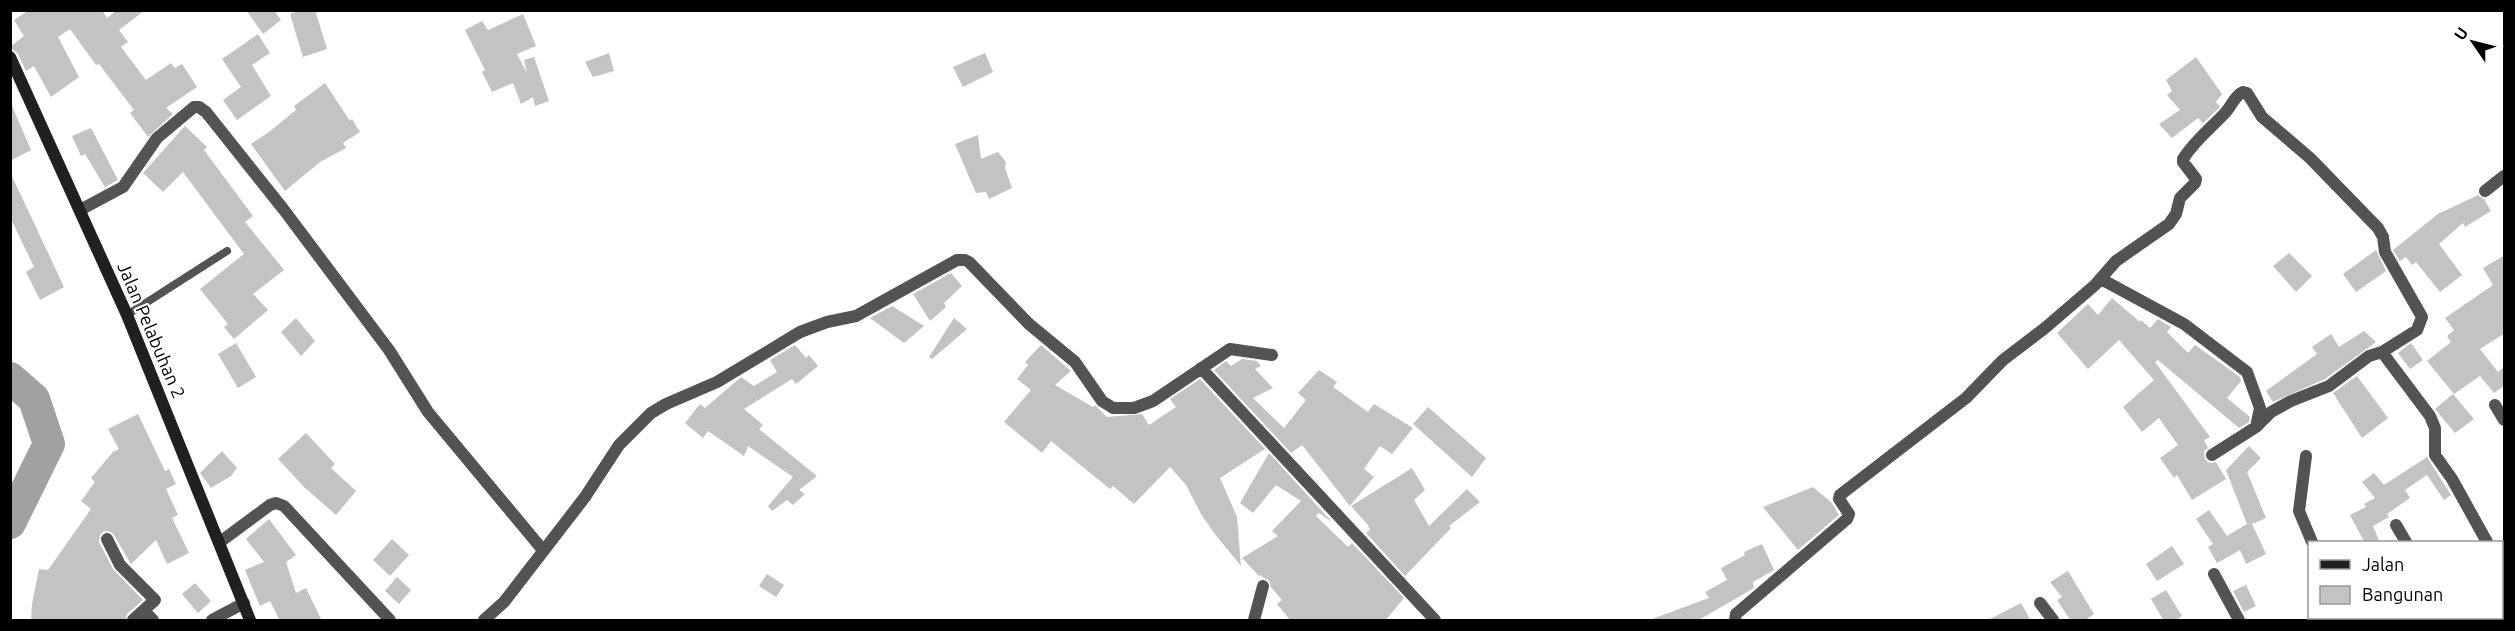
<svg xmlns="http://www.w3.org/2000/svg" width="2515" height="631" font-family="Ubuntu,sans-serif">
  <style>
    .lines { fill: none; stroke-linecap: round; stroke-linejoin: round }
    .river { stroke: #a1a1a1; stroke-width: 32 }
    .building { fill: #c3c3c3 }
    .lane { stroke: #535353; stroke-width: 8 }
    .street { stroke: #535353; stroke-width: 12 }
    .secondary { stroke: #202020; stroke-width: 12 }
    .labels { text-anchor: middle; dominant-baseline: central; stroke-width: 4.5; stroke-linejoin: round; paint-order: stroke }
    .street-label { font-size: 18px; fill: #000; stroke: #fff }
  </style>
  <rect width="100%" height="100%" fill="#fff"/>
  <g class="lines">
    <path class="river" d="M10 378 34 399 49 444 10 523"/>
  </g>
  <path class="building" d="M29 10H102L107 18 117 10H145L119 30 128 42 121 47 146 80 171 63 175 68 182 64 197 87 166 108 173 114 148 137 130 113 134 110 99 64 96 65 70 29 58 37 79 77 51 97 34 66 26 71 18 54 10 47 24 36 14 20Z
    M246 10H274L281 20 263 34Z
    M301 10H315L327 49 303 57 290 14Z
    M523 14 536 46 517 54 527 73 524 60 534 57 549 101 535 106 533 97 521 104 513 83 492 92 482 72 485 70 465 30 482 21 488 30Z
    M258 34 270 53 252 65 271 96 237 120 223 100 241 87 222 59Z
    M609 53 614 71 593 77 585 62Z
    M985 53 993 72 963 87 953 67Z
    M2196 57 2222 94 2216 102 2220 107 2203 123 2198 118 2172 138 2159 124 2180 110 2167 95 2172 91 2166 80Z
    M325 83 350 121 352 119 360 132 343 143 346 148 320 162 285 191 251 144 269 132 296 110 294 106Z
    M10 101 31 150 10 161Z
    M185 126 207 147 204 150 253 216 245 222 284 270 253 294 268 310 234 339 224 327 228 324 200 289 244 254 183 172 163 192 143 173Z
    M91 128 118 180 105 187 85 154 81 156 72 136Z
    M978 135 981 159 998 152 1006 162 1005 168 1012 188 989 199 986 192 976 193 955 144Z
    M10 172 64 287 40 300 26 272 34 267 10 217Z
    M2478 195 2484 199 2491 211 2465 227 2463 223 2439 244 2462 275 2440 292 2416 262 2412 265 2406 257 2400 261 2393 250 2438 214Z
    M2376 250 2386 271 2356 292 2343 274Z
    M2289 253 2312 276 2296 292 2273 266Z
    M2505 255V333L2480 349 2498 372 2505 366V385L2494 393 2480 376 2454 394 2427 361 2451 342 2447 336 2454 330 2445 318 2493 285 2483 268Z
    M951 273 962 286 944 303 946 307 930 321 913 294Z
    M2112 298 2140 322 2141 320 2150 328 2158 319 2171 327 2167 332 2188 353 2195 345 2240 377 2241 381 2227 398 2250 417 2249 422 2239 428 2158 360 2155 362 2210 437 2204 440 2208 448 2204 452 2205 459 2209 463 2216 462 2226 479 2192 500 2177 475 2174 478 2160 458 2178 445 2159 418 2142 432 2123 407 2154 380 2119 340 2088 369 2057 333 2088 304 2098 315Z
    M892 306 924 326 904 343 870 318Z
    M296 318 315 341 301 356 281 332Z
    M954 318 967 329 932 359 929 357Z
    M2364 331 2376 342 2325 379 2273 402 2266 391 2317 354 2312 347 2331 334 2339 347Z
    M236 343 256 377 238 388 218 354Z
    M2411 343 2423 360 2410 369 2398 353Z
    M795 345 806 358 809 355 818 366 796 384 792 379 744 409 763 425 759 429 817 476 799 490 805 494 793 505 787 500 772 511 768 506 793 477 748 446 744 456 708 431 703 438 685 423 700 404 705 408 741 377 754 386 777 372 770 360Z
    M1041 345 1071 371 1055 385 1093 407 1095 405 1107 417 1142 414 1149 425 1176 407 1170 399 1200 379 1265 449 1220 478 1237 517 1241 566 1214 533 1201 514 1186 485 1170 467 1134 504 1113 486 1110 489 1051 441 1042 453 1004 422 1031 390 1017 379 1028 365 1025 362Z
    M1242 359 1257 361 1261 366 1255 369 1273 388 1253 398 1284 428 1306 400 1298 393 1319 370 1337 382 1333 387 1368 412 1374 404 1413 428 1392 454 1380 446 1364 469 1374 477 1350 506 1302 445 1291 453 1214 370 1226 361 1231 366Z
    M2357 376 2388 418 2362 438 2333 393Z
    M2453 394 2474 419 2455 433 2435 409Z
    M1428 407 1486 458 1472 477 1413 424Z
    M138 414 165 471 169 469 176 484 166 489 178 515 172 518 189 553 167 564 156 540 131 564 114 535 111 532 104 531 100 535 99 542 113 569 143 600 127 614 125 621H31L32 604 39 569 48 570 91 509 81 501 95 482 91 478 113 452 119 449 108 429Z
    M306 433 335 464 331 468 356 491 336 515 304 487 278 459Z
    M2249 446 2261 458 2247 472 2266 518 2252 524 2266 554 2246 564 2240 550 2217 563 2208 547 2213 544 2196 519 2209 510 2227 536 2247 524 2226 470Z
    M222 451 237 468 231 476 211 488 200 473Z
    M1269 453 1332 522 1319 513 1316 516 1348 547 1352 543 1404 598 1385 621H1291L1277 604 1282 600 1271 587 1269 581 1260 575 1259 576 1242 558 1278 536 1272 531 1301 501 1276 485 1253 513 1240 503Z
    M2427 457 2451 495 2444 500 2427 475 2405 490 2410 498 2387 514 2389 517 2373 526 2380 543H2365L2350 515 2366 507 2364 504 2375 498 2362 482 2374 473 2384 485Z
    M1412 468 1425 490 1414 500 1429 526 1467 489 1480 502 1449 526 1451 528 1405 576 1366 533 1370 530 1368 525 1351 506Z
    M1813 487 1832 503 1839 515 1798 550 1763 507Z
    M269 519 296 555 286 562 296 593 306 588 322 621H280L270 601 260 606 245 570 264 562 246 539Z
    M392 539 409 555 390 576 373 560Z
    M1762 544 1774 570 1753 582 1754 588 1697 621H1653L1652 619 1709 598 1705 592 1727 580 1721 568 1745 555 1744 552Z
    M2172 546 2184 564 2157 581 2146 564Z
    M2068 571 2094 614 2084 621H2071L2057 600 2062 597 2050 582Z
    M767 574 784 585 776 597 759 586Z
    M397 577 411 590 399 604 385 591Z
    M195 583 211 601 198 613 182 594Z
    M2246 585 2256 606 2244 612 2233 591Z
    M2166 590 2182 616 2174 621H2164L2151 599Z
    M2021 603 2031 621H1986Z"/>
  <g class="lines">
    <path class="lane" d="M127 315 227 251"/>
    <path class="street" d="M2485 191 2504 176
      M80 210 123 187 157 138 194 107H199L206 112 284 210 389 350 428 412 542 549
      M2101 279 2184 324 2247 372 2260 408 2256 427
      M2382 352 2430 416 2435 428V455L2452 479 2487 542
      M1201 368 1435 620
      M2495 405 2504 420
      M2306 456 2299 511 2312 542
      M2396 525 2406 542
      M107 539 120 565 155 600 133 620
      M220 542 270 505 276 503 284 506 390 620
      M2502 568 2504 573
      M2214 574 2239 620
      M2040 603 2053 620
      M144 611 153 620
      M2343 618 2345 620
      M212 620 244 603
      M484 620 504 602 585 497 619 445 651 413 666 404 717 382 800 332 827 322 856 316 957 260H965L969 262 1029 324 1075 362 1102 401 1113 408H1134L1153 401 1230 349 1272 355
      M1254 620 1263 586
      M1735 620 1736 614 1847 519 1849 514 1839 499 1840 495 1966 398 2003 360 2045 328 2095 285 2116 261 2169 224 2176 214 2180 198 2195 183 2196 179 2183 162V159C2195 140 2210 129 2225 113 2232 106 2234 96 2243 92L2247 93 2262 117 2310 158 2378 228 2383 237 2385 252 2422 317 2417 330 2382 352 2369 356 2329 386 2291 401 2271 412 2256 427 2212 455
      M2419 620 2421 618"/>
    <path class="secondary" d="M10 57 127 315 250 620"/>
  </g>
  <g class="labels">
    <g class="street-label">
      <text transform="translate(152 330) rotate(67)">Jalan Pelabuhan 2</text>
    </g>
  </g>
  <rect width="2515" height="631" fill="none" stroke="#000000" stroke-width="24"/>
  <rect x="2308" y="541" width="195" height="78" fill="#ffffff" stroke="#999999" stroke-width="1.5"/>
  <rect x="2320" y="560" width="30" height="9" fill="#202020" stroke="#999999" stroke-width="1.5"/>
  <text x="2362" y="571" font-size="18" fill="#000000">Jalan</text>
  <rect x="2320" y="586" width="30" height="18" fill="#c3c3c3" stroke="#999999" stroke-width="1.5"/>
  <text x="2362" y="601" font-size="18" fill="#000000">Bangunan</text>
  <g transform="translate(2473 42) rotate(305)" stroke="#ffffff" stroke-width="4.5" paint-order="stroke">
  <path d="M0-4.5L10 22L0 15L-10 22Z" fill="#000000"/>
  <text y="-9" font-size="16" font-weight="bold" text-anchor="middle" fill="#000000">U</text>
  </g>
</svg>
